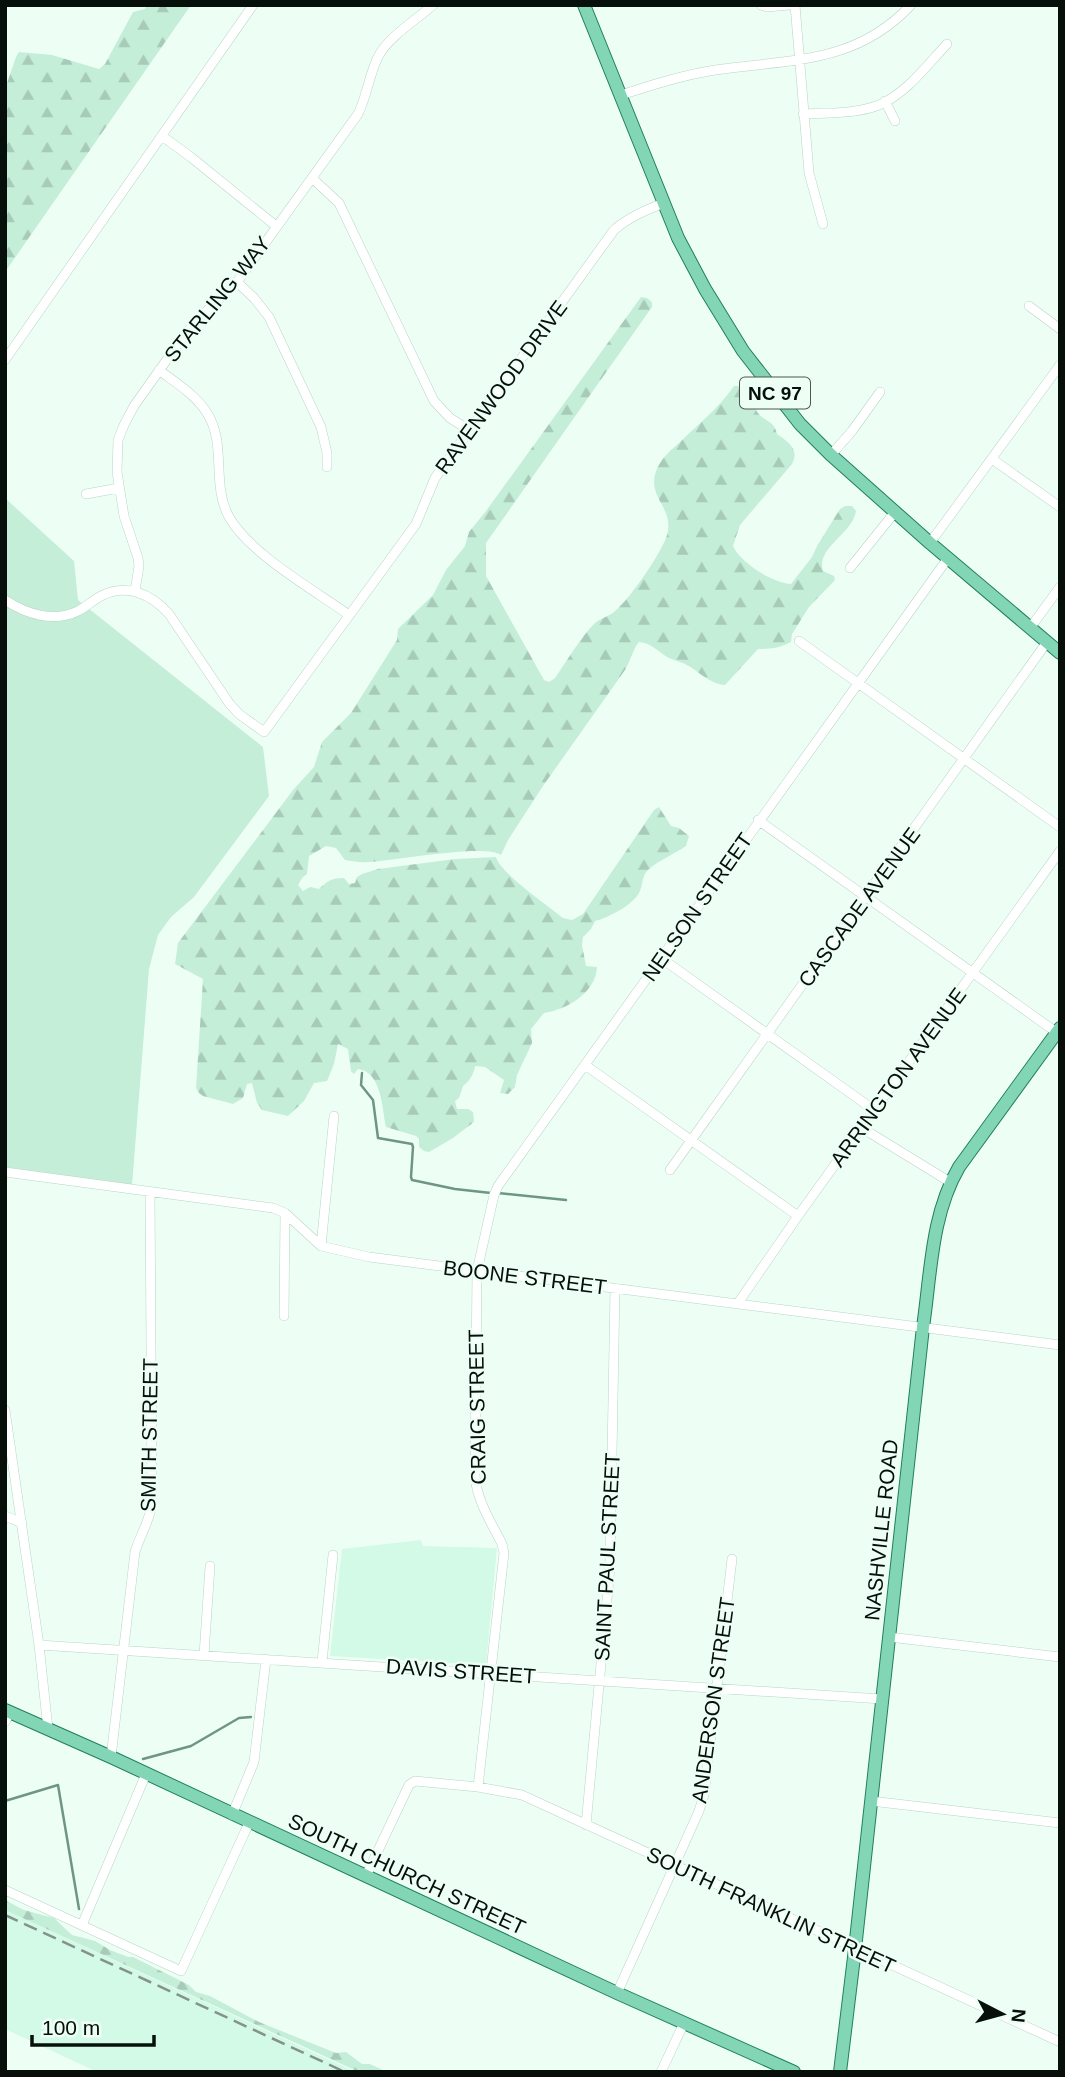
<svg xmlns="http://www.w3.org/2000/svg" width="1065" height="2077" font-family="Helvetica,sans-serif">
  <style>
    .built { fill: #d3fae6 }
    .green { fill: #c4eed8 }
    .forest { fill: url(#forest-firs) }
    .lines { fill: none; stroke-linecap: round; stroke-linejoin: round }
    .stream { stroke: #6e9682; stroke-width: 2.5 }
    .minor-casing { stroke: #b7d5c5; stroke-width: 10 }
    .major-casing { stroke: #217f5b; stroke-width: 14 }
    .minor { stroke: #fff; stroke-width: 9 }
    .major { stroke: #82d6b6; stroke-width: 12 }
    .rail { stroke: #84928b; stroke-width: 2.5; stroke-dasharray: 14 7; stroke-linecap: butt }
    .labels { text-anchor: middle; dominant-baseline: central; stroke-width: 5; stroke-linejoin: round; paint-order: stroke }
    .shield { fill: #edfff5; stroke: #4b5750; stroke-width: 2 }
    .shield-label { font-size: 19px; font-weight: bold; fill: #060f0a }
    .street-label { font-size: 21px; fill: #060f0a; stroke: #edfff5 }
  </style>
  <defs>
    <pattern id="forest-firs" width="22" height="20" patternUnits="userSpaceOnUse" patternTransform="scale(1.75)"><rect width="22" height="20" fill="#c4eed8"/><path d="M5 1l3.5 6h-7zM16 11l3.5 6h-7z" fill="#a7cbb8"/></pattern>
  </defs>
  <rect width="100%" height="100%" fill="#edfff5"/>
  <path class="built" d="M421 1540 423 1546 497 1548 486 1665 330 1656 342 1549Z
    M5 1910 356 2072H97L5 2029Z"/>
  <path class="green" d="M5 498 74 561 78 600 263 747 269 796 194 897 171 917 158 935 149 969 132 1186 5 1167Z"/>
  <path class="forest" d="M147 5H191L5 272V89L16 57 19 52 52 55 99 69 105 64 133 12 145 9Z
    M641 297 647 298 652 302V307L486 543V576L544 680 549 682 555 678C567 661 581 636 596 622 602 618 609 616 614 612 630 599 659 556 666 538 678 506 640 497 660 463 665 455 672 449 679 443 698 424 719 408 734 386H744C749 394 752 405 758 413 765 422 774 420 777 434 788 442 800 449 792 464L740 525 733 546C740 562 772 583 791 584L812 557 817 546 840 509 845 506H852L856 511C852 535 816 547 823 571L834 576 835 580 809 607 792 634 791 642C780 648 771 649 758 649L725 685C709 684 699 671 685 664 680 662 674 660 669 658 658 652 652 643 639 642 634 647 630 662 625 670L543 786 508 840 501 855C485 843 393 861 368 862 360 863 353 861 345 860L336 848 326 846 309 856 307 874 302 878 298 885 303 891 310 887 319 889C327 881 332 878 344 878L349 884 355 883 357 877 362 874 378 869 455 859 496 857C500 873 548 906 563 918L572 920 583 914 654 810 659 807 671 826 679 828 689 836 686 846C676 853 656 862 648 870 642 876 643 883 640 891 635 904 608 918 595 921L591 929 583 937 582 945 586 966 597 967C596 993 566 1010 544 1013L531 1029 532 1043 517 1075 515 1087 508 1094 500 1093 504 1080 485 1067 475 1066C474 1074 469 1082 463 1086L459 1098 455 1101 457 1109H468L473 1112 474 1122 453 1138 429 1152 424 1151 419 1147V1139L416 1136 386 1127C382 1109 382 1072 358 1069L354 1074 351 1071 348 1049 338 1044 334 1064 327 1081 314 1083 304 1101 288 1116 262 1110 257 1103 252 1083 247 1084 243 1098 233 1104 203 1096 199 1093 196 1088 203 979 175 964 178 943 293 790 314 767 322 742 351 713 397 640 398 629 433 595 446 570 465 546 469 532 486 511Z
    M5 1900 24 1910 54 1918 72 1935 95 1941 110 1950 128 1957H133L189 1985 196 1992 210 1996 259 2022 336 2053 346 2052 362 2064H370L387 2072H359L5 1910Z"/>
  <g class="lines">
    <path class="stream" d="M362 1073 361 1085 373 1100 378 1138 412 1144 413 1147 411 1177 412 1180 455 1189 491 1193
      M498 1193 566 1200
      M143 1759 191 1746 239 1718 251 1717
      M5 1801 58 1785 79 1909"/>
    <defs>
      <path id="minor" d="M761 5 767 7 789 5
        M795 5 809 173 823 224
        M621 95C652 85 683 75 715 70 789 59 855 65 911 5
        M885 101 895 121
        M803 114C827 113 856 114 879 105 907 93 927 65 947 44
        M162 136 192 158 276 226
        M312 178 339 203 434 401 450 418 469 430
        M237 282 254 298 269 317 321 427 327 453V467
        M1029 306 1060 329
        M5 360 253 5
        M159 370C176 383 196 395 207 413 227 444 211 484 229 517 250 554 314 590 349 615
        M831 455 852 431 880 392
        M992 459 1060 507
        M86 494 119 488
        M930 543 1060 365
        M850 568 895 512
        M135 591 139 566 138 558 124 516 117 472 118 440 124 425 134 406 178 344 195 322 237 282 358 114C367 96 369 75 378 57 387 38 417 19 433 5
        M5 600C26 614 54 623 78 611 86 607 93 600 101 596 127 583 151 594 169 614L229 703 239 714 264 732 416 524 435 478 614 230C629 217 646 210 664 203
        M1030 628 1060 587
        M799 641 1060 827
        M758 820 1056 1032
        M661 958 874 1110
        M585 1065 798 1216
        M862 1128 950 1182
        M670 1170 1047 642
        M5 1172 273 1208 285 1213 321 1246 369 1257 1060 1345
        M321 1246 334 1116
        M738 1303 798 1216 1060 851
        M284 1316 285 1213
        M5 1410 39 1645 48 1729
        M5 1516 22 1523
        M889 1637 1060 1657
        M39 1645 882 1699
        M204 1655 210 1566
        M322 1662 333 1555
        M5 1722 10 1712
        M111 1757 135 1552C140 1535 150 1521 152 1503L150 1192
        M478 1787 504 1553 502 1544C491 1522 476 1499 475 1475L477 1271 494 1195 498 1186 948 558
        M871 1801 1060 1823
        M232 1815 254 1762 266 1659
        M586 1825 610 1567 615 1288
        M366 1876 409 1785 415 1781 478 1787 522 1795 1060 2042
        M5 1890 181 1971 249 1823
        M82 1925 146 1774
        M617 1993 699 1811 704 1795 732 1559
        M661 2072 684 2023"/>
      <path id="major" d="M584 5 678 238 705 289 743 351 800 424 831 455 930 543 1060 653
        M5 1710 111 1757 617 1993 794 2072
        M840 2072 855 1949 923 1327C931 1273 931 1215 959 1167L1060 1028"/>
    </defs>
    <use href="#minor" class="minor-casing"/>
    <use href="#major" class="major-casing"/>
    <use href="#minor" class="minor"/>
    <use href="#major" class="major"/>
    <path class="rail" d="M5 1915 345 2072"/>
  </g>
  <g class="labels">
    <rect class="shield" x="740" y="377.5" width="70" height="31" rx="5"/>
    <g class="shield-label">
      <text x="775" y="393">NC 97</text>
    </g>
    <g class="street-label">
      <text transform="translate(217 299) rotate(-51)">STARLING WAY</text>
      <text transform="translate(501 387) rotate(-54)">RAVENWOOD DRIVE</text>
      <text transform="translate(697 907) rotate(-55)">NELSON STREET</text>
      <text transform="translate(859 907) rotate(-54)">CASCADE AVENUE</text>
      <text transform="translate(898 1077) rotate(-54)">ARRINGTON AVENUE</text>
      <text transform="translate(525 1277) rotate(7)">BOONE STREET</text>
      <text transform="translate(477 1407) rotate(-91)">CRAIG STREET</text>
      <text transform="translate(149 1435) rotate(-89)">SMITH STREET</text>
      <text transform="translate(881 1530) rotate(-84)">NASHVILLE ROAD</text>
      <text transform="translate(607 1557) rotate(-87)">SAINT PAUL STREET</text>
      <text transform="translate(461 1671) rotate(4)">DAVIS STREET</text>
      <text transform="translate(713 1700) rotate(-82)">ANDERSON STREET</text>
      <text transform="translate(407 1874) rotate(25)">SOUTH CHURCH STREET</text>
      <text transform="translate(771 1910) rotate(25)">SOUTH FRANKLIN STREET</text>
    </g>
  </g>
  <rect width="1065" height="2077" fill="none" stroke="#060f0a" stroke-width="14"/>
  <g transform="translate(1002 2014) rotate(96)" stroke="#edfff5" stroke-width="5" paint-order="stroke">
  <path d="M0-5L12 26L0 18L-12 26Z" fill="#060f0a"/>
  <text y="-10" font-size="19" font-weight="bold" text-anchor="middle" fill="#060f0a">N</text>
  </g>
  <path d="M32 2035v10h122v-10" fill="none" stroke="#060f0a" stroke-width="3.5"/>
  <text x="42" y="2035" font-size="21" fill="#060f0a" stroke="#edfff5" stroke-width="5" paint-order="stroke">100 m</text>
</svg>
